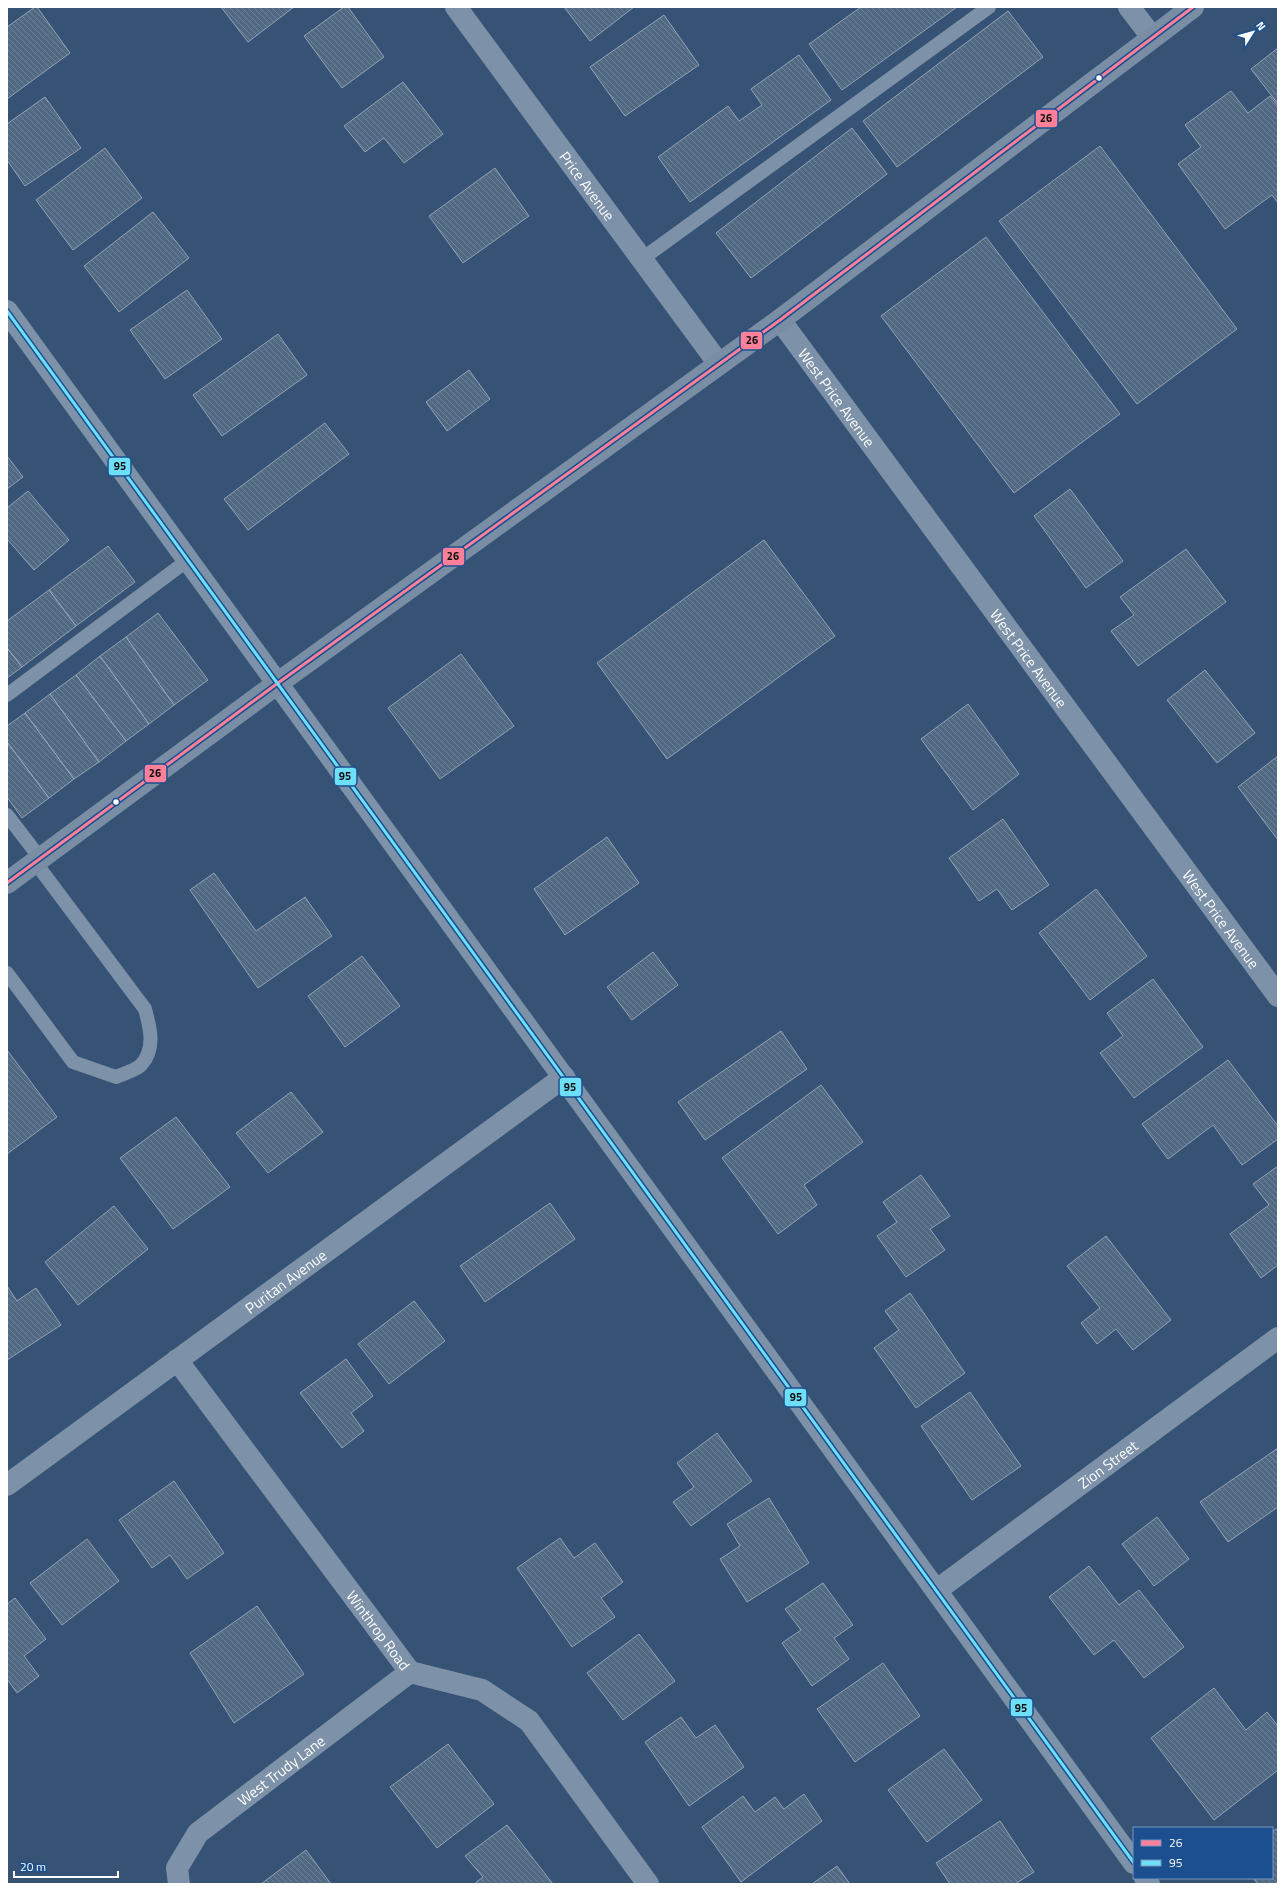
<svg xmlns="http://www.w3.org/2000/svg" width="1285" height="1891" font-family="'Titillium Web',sans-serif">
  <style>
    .building { fill: url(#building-back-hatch); stroke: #92a2b6 }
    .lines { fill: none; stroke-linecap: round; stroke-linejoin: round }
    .lane { stroke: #7d92a8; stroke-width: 14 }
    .street { stroke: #7d92a8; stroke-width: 22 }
    .secondary { stroke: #798da4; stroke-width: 22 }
    .bus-1-casing { stroke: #1b4f8f; stroke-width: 6 }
    .bus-2-casing { stroke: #1b4f8f; stroke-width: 6 }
    .bus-1 { stroke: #ff8098; stroke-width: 3 }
    .bus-2 { stroke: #6ddff8; stroke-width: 3 }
    .bus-dot { fill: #fff; stroke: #1b4f8f; stroke-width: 1.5 }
    .labels { text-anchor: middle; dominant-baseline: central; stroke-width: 3; stroke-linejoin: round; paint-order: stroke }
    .street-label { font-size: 15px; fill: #fff; stroke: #1b4f8f }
    .line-badge { stroke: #1b4f8f; stroke-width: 1.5 }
    .pale-badge-label { font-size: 11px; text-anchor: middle; font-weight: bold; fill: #111 }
  </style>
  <defs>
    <pattern id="building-back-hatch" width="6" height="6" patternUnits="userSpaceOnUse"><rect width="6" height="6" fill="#526984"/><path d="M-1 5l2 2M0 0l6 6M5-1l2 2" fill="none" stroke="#6c8096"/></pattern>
  </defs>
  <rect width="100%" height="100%" fill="#365274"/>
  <path class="building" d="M35 7H37L70 53 7 99V27Z
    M221 7H294L248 42Z
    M344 7H348L384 57 342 88 304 36Z
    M564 7H634L590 41Z
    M861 7H957L842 90 809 44Z
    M1008 11 1043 57 897 167 863 121Z
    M664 15 699 65 625 116 590 67Z
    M1278 48V104L1251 69Z
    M799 55 831 100 690 202 658 157 728 106 739 121 762 105 751 89Z
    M403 82 443 134 404 163 384 138 365 152 344 126Z
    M1231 91 1248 113 1270 96 1278 106V203L1272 195 1225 229 1178 164 1201 147 1185 125Z
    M45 97 81 148 25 186 7 160V124Z
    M852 128 887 174 751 278 716 233Z
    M1100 146 1237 329 1137 404 999 221Z
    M105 148 142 198 73 250 36 200Z
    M495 168 529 216 463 263 429 216Z
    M153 212 189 258 119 312 84 266Z
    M986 237 1120 414 1014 493 881 316Z
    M187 290 222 339 165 379 130 330Z
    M278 334 307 375 222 436 193 395Z
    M469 370 490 399 447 431 426 402Z
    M325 423 349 454 248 530 224 499Z
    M7 456 23 477 7 489Z
    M1070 489 1123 561 1086 588 1034 516Z
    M28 491 69 540 34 570 7 539V508Z
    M764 540 835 636 667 759 597 663Z
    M108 546 135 582 76 626 49 590Z
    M1186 549 1226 602 1138 666 1111 631 1134 615 1120 597Z
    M49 590 76 626 22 667 7 648V621Z
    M158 613 208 680 174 705 126 637Z
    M126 637 174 705 149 724 100 656Z
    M7 648 22 667 7 678Z
    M461 654 514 726 440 779 388 708Z
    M100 656 149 724 126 741 76 675Z
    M1205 670 1255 733 1217 763 1167 700Z
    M76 675 126 741 99 762 50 694Z
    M50 694 99 762 74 779 25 713Z
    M968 704 1019 774 973 810 921 739Z
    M25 713 74 779 49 798 7 742V726Z
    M7 742 49 798 22 818 7 797Z
    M1278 756V840L1238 787Z
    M1003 819 1049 885 1012 910 997 889 979 901 949 858Z
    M607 837 639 883 565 935 534 889Z
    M214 873 256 931 305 897 332 936 258 988 190 890Z
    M1096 889 1147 956 1090 1000 1039 933Z
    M653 952 678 985 632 1020 607 987Z
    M362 956 400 1006 345 1047 308 996Z
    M1153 979 1203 1047 1134 1098 1100 1053 1123 1036 1107 1013Z
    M781 1031 807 1069 705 1140 678 1102Z
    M7 1050 57 1117 7 1154Z
    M1228 1060 1278 1126V1139L1242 1165 1213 1125 1168 1159 1142 1124Z
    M821 1085 863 1142 804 1185 817 1205 778 1234 722 1158Z
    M291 1092 323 1132 268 1173 236 1133Z
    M176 1117 230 1187 173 1229 120 1158Z
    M1278 1166V1265L1261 1278 1230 1234 1269 1205 1253 1184Z
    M921 1175 950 1216 930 1229 945 1250 906 1277 877 1236 897 1222 883 1202Z
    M550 1203 575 1239 485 1302 460 1266Z
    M114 1206 148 1249 78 1305 45 1262Z
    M1106 1236 1171 1320 1133 1350 1116 1329 1097 1344 1081 1323 1100 1308 1067 1266Z
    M7 1286 17 1301 36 1288 61 1325 7 1360Z
    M910 1293 965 1373 916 1408 874 1348 899 1330 885 1311Z
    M414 1301 445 1341 389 1384 358 1344Z
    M346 1359 373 1396 351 1413 364 1431 342 1448 300 1393Z
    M970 1392 1021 1466 972 1500 921 1426Z
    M717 1433 752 1481 691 1526 673 1502 694 1487 677 1463Z
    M1278 1448V1507L1228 1542 1200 1502Z
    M174 1481 224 1553 187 1579 170 1555 152 1568 119 1520Z
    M769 1498 809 1563 747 1602 720 1559 740 1546 727 1524Z
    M1157 1517 1189 1559 1154 1586 1122 1544Z
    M560 1538 574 1558 595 1543 623 1582 601 1598 615 1617 572 1647 517 1568Z
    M87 1539 119 1581 62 1625 30 1583Z
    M1089 1566 1119 1605 1139 1590 1184 1647 1144 1678 1114 1640 1094 1655 1049 1597Z
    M823 1583 853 1625 834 1638 849 1659 812 1686 782 1643 801 1630 785 1609Z
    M15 1598 46 1639 24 1656 39 1676 17 1693 7 1679V1604Z
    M257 1606 304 1674 234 1723 190 1653Z
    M639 1634 675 1681 623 1720 587 1673Z
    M883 1663 920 1716 855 1762 817 1709Z
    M1214 1688 1246 1730 1267 1712 1278 1726V1770L1214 1820 1151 1738Z
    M681 1717 696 1738 715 1725 744 1767 689 1806 645 1742Z
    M448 1744 494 1804 437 1848 390 1787Z
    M944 1749 982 1800 927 1842 888 1790Z
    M804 1794 822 1821 741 1882 702 1827 743 1796 755 1812 775 1797 784 1809Z
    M1000 1821 1034 1872 1015 1884H950L936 1863Z
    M507 1825 553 1884H474L483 1877 465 1856Z
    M1276 1829 1278 1832V1884H1258L1253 1878H1272V1832Z
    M306 1850 331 1884H261Z
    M837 1866 850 1884H812Z"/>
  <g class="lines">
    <path class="lane" d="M642 259 989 7
      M7 695 188 560
      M7 815 40 858
      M7 973 73 1062 116 1077C123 1074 136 1070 141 1065 156 1049 150 1027 145 1009L35 862"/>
    <g class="street">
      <path id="s1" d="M456 7 719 364"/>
      <path d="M1129 7 1152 37"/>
      <path d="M7 311 1134 1863"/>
      <path id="s2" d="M780 320 1278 996"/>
      <path id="s3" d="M177 1360 410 1672 482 1690 529 1721 648 1884"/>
      <path id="s4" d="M7 1485 564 1077"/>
      <path id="s5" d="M937 1590 1278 1338"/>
      <path d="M1145 1878 1149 1884"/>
      <path id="s6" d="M179 1884 177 1868 198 1833 410 1672"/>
    </g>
    <path class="secondary" d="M7 883 278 683 780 320 1193 7"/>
    <defs>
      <path id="bus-1" d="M7 883 278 683 780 320 1193 7"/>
      <path id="bus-2" d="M7 311 1134 1863"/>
    </defs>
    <use href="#bus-1" class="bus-1-casing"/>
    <use href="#bus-2" class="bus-2-casing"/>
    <use href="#bus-1" class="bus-1"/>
    <use href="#bus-2" class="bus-2"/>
  </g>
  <g class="bus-dot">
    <circle cx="1099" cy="78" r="3.5"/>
    <circle cx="116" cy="802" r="3.5"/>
  </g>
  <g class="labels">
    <g class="street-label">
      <text stroke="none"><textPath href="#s1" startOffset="222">Price Avenue</textPath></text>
      <text stroke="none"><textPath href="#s2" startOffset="96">West Price Avenue</textPath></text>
      <text stroke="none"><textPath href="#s2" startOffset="420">West Price Avenue</textPath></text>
      <text stroke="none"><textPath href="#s2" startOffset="744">West Price Avenue</textPath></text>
      <text stroke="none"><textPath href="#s4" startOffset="345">Puritan Avenue</textPath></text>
      <text stroke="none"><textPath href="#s5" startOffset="212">Zion Street</textPath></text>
      <text stroke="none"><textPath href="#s3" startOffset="337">Winthrop Road</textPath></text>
      <text stroke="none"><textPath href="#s6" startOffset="161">West Trudy Lane</textPath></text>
    </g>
  </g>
  <g class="line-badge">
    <rect x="1035" y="109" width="23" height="19" rx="4" fill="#ff8098"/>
    <rect x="740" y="331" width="23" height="19" rx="4" fill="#ff8098"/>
    <rect x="108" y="457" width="23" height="19" rx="4" fill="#6ddff8"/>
    <rect x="442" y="547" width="23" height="19" rx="4" fill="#ff8098"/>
    <rect x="144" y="764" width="23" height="19" rx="4" fill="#ff8098"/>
    <rect x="334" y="767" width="23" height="19" rx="4" fill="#6ddff8"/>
    <rect x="559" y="1077" width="23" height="20" rx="4" fill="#6ddff8"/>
    <rect x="784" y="1388" width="23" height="19" rx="4" fill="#6ddff8"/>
    <rect x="1010" y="1698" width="23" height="19" rx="4" fill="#6ddff8"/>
  </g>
  <g class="pale-badge-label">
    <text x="1046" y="122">26</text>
    <text x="752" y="344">26</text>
    <text x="120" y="470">95</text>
    <text x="453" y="560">26</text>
    <text x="155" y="777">26</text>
    <text x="345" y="780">95</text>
    <text x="570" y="1091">95</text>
    <text x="796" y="1401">95</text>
    <text x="1021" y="1712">95</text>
  </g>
  <rect width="1285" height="1891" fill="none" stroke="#ffffff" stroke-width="16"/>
  <rect x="1133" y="1827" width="140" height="52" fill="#1b4f8f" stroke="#7695bc"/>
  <rect x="1141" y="1840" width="20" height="6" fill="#ff8098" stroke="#7695bc"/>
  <text x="1169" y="1847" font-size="12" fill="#ffffff">26</text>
  <rect x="1141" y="1860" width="20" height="6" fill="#6ddff8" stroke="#7695bc"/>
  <text x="1169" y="1867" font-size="12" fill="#ffffff">95</text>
  <g transform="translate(1253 32) rotate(53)" stroke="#1b4f8f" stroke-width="3" paint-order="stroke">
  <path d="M0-3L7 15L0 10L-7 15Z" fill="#ffffff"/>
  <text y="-6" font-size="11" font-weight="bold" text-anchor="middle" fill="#ffffff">N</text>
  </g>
  <path d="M14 1871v6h104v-6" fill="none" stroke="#ffffff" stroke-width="2"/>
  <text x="20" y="1871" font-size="12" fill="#ffffff" stroke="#1b4f8f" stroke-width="3" paint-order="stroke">20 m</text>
</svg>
